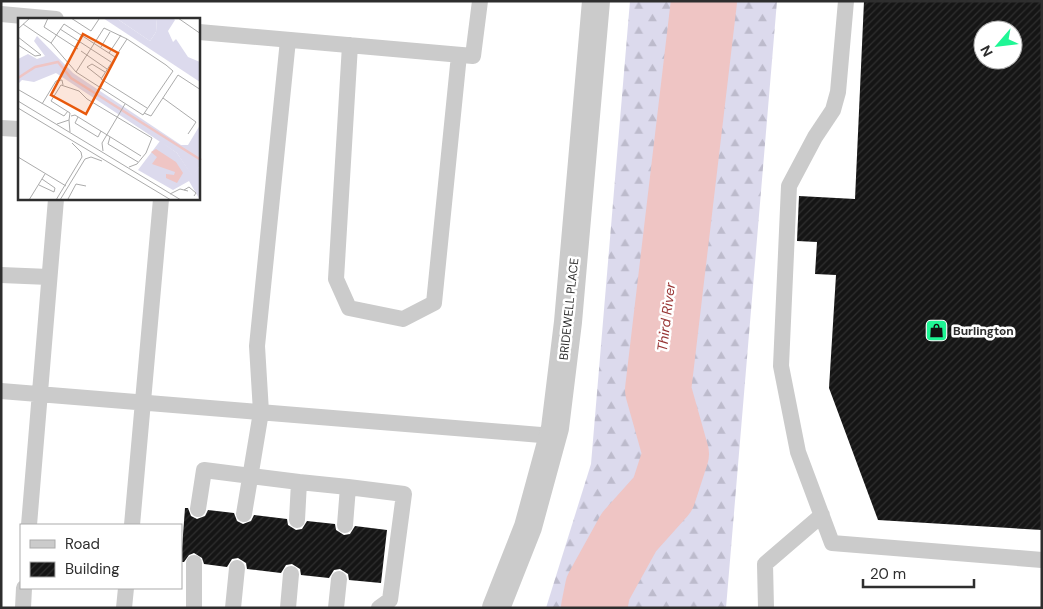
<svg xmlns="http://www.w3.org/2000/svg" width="1043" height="609" font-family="'DM Sans',sans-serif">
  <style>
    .forest { fill: url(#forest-firs) }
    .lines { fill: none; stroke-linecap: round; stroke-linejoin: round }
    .river { stroke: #efc5c4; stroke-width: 66 }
    .building { fill: url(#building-hatch); fill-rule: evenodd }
    .lane { stroke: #cbcbcb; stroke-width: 16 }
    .street { stroke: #cbcbcb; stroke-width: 28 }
    .labels { text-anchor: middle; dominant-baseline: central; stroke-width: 5; stroke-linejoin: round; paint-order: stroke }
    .street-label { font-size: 12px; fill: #2e2e2e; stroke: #fff }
    .poi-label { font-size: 12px; font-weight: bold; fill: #2e2e2e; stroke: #fff; text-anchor: start }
    .water-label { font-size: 14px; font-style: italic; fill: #983534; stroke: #fff }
    .inset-river { fill: none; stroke: #efc5c4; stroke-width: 2.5 }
    .inset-road { fill: none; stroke: #ababab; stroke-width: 1 }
    .view { fill: #e8590c; fill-opacity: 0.15; stroke: #e8590c; stroke-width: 2.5 }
    .inset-edge { fill: none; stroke: #2e2e2e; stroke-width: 2.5 }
  </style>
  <defs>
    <pattern id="forest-firs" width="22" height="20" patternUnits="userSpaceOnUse" patternTransform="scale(1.25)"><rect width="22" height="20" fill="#dcdaed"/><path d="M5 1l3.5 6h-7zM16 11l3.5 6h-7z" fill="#bdbbcc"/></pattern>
    <pattern id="building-hatch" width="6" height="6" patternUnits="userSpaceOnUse" patternTransform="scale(1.25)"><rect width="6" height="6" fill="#151515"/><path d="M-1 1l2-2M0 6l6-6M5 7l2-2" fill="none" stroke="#2f2f2f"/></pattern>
  </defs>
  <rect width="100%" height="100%" fill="#fff"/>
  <path class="forest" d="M630 1H777L726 608H546L591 464Z"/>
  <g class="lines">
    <path class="river" d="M594 608 598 588 629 532 663 494 676 454 658 390 704 1"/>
  </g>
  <path class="building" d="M864 1H1042V530L878 520 829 388 836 275 815 274 817 242 797 241 799 196 855 199ZM983 30H1013V60H983Z
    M185 508H188L191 516 197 519 205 516 208 510 234 513 237 521 243 524 251 521 254 515 287 519 288 525 296 530 302 529 307 521 335 524 336 530 344 535 350 534 355 526 387 530 381 583 349 580 348 574 340 569 334 570 329 578 301 575 300 569 292 564 286 565 281 573 247 569 246 563 238 558 232 559 227 567 204 564 202 558 194 553 189 555 184 562H181Z"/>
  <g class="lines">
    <path class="lane" d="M846 1 838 92 833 110 815 137 789 186 781 366 798 452 832 543 1042 560
      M1 14 56 19
      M199 32 473 56 480 1
      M350 45 336 279 349 308 403 319 434 303 459 55
      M1 128 19 129
      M1 275 49 277
      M1 391 553 436
      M299 482 348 487 345 525
      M348 487 404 494 390 600 379 608
      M198 509 204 470 299 482 297 520
      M244 514 261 412 257 346 288 40
      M29 525 56 199
      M132 525 161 199
      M194 563V608
      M23 608 24 588
      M124 608 126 588
      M233 608 237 568
      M288 608 291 574
      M336 608 339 579
      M766 608 765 564 822 515"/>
    <path class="street" d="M496 608 528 527 555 428 568 322 596 1"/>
  </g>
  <defs>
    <symbol id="shop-square" viewBox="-11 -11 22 22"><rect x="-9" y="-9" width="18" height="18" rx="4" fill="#1ff695" stroke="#fff"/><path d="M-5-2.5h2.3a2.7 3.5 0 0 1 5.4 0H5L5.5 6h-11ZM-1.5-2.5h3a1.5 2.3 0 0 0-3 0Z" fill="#111"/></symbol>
  </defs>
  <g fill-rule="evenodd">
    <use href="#shop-square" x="924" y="318" width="25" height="25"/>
  </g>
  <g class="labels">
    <g class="street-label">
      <text transform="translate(569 309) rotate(-84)">BRIDEWELL PLACE</text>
    </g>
    <g class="poi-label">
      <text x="953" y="331">Burlington</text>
    </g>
    <g class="water-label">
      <text transform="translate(666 317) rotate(-83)">Third River</text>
    </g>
  </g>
  <g transform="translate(18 18)">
    <rect width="182" height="182" fill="#fff"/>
    <path d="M98 0H139L138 14 132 23Z" fill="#dcdaed"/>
    <path d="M85 0H98L132 23 138 14 139 0H155L157 2 150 13 155 24 158 21 170 39 182 44V64ZM19 18 55 55 163 127H170L182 107V148L174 158 159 135 38 55 16 64 4 62 0 66V41L10 36 19 41 27 38 16 23Z" fill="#dcdaed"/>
    <path d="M142 123 159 135 174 157 182 148V182L171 163 155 172 120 152Z" fill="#dcdaed"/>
    <path d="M138 131 158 144 165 155 159 165 148 160V156L156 157 157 154 134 146 139 139 133 134Z" fill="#efc5c4"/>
    <path class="inset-river" d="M0 60 17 49 40 44 53 60 183 142"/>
    <path class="inset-road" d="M30 0 26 9 60 31M53 0 73 13 81 1M160 0 183 16M5 6 33 25 58 54 125 97 155 53 148 47 109 21 83 61 129 90M0 11 12 0M42 11 93 44M0 19 23 37 17 38 0 27M33 25 46 6 97 39M83 29 92 14M63 33 89 51M91 35 103 17M58 54 86 10 109 21M83 60 69 49 74 46 87 54M1 72 46 98 50 93M145 80 178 104 170 116M0 83 163 182M24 86 38 63 44 62 45 67M0 90 153 182M126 95 133 98 160 57 183 72M53 98 57 97 123 138M60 99 57 105 80 119 83 113M51 102 52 95 33 83 43 67 61 73 69 81 134 120 128 135 119 146 111 149M39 106 51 102 52 114M92 119 90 126 120 144M85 133 84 125 107 86M0 139 48 168M21 167 36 174 37 170 24 161M166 172 171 169 178 175 176 178M152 176 162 171 170 173M50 181 58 166 68 168M11 182 27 156M38 182 64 139 63 134 54 125M42 182 67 141 73 139 84 143"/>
    <path class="view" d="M65 16 100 35 68 96 33 77Z"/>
    <rect width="182" height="182" class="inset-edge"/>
  </g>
  <rect width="1043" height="609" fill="none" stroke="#2e2e2e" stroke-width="5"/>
  <rect x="20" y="524" width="162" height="65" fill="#ffffff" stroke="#ababab"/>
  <rect x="30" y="540" width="25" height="8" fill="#cbcbcb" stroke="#ababab"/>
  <text x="65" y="549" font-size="15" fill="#2e2e2e">Road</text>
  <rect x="30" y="562" width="25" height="15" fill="url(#building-hatch)" stroke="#ababab"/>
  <text x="65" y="574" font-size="15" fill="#2e2e2e">Building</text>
  <g transform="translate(998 45) rotate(242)"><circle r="24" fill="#ffffff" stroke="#ababab"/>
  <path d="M0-4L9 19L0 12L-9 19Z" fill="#1ff695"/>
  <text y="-8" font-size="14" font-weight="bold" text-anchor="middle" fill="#2e2e2e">N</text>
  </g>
  <path d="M863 579v8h111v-8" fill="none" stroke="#2e2e2e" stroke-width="2.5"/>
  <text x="870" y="579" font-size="15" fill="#2e2e2e" stroke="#ffffff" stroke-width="4" paint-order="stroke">20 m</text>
</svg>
